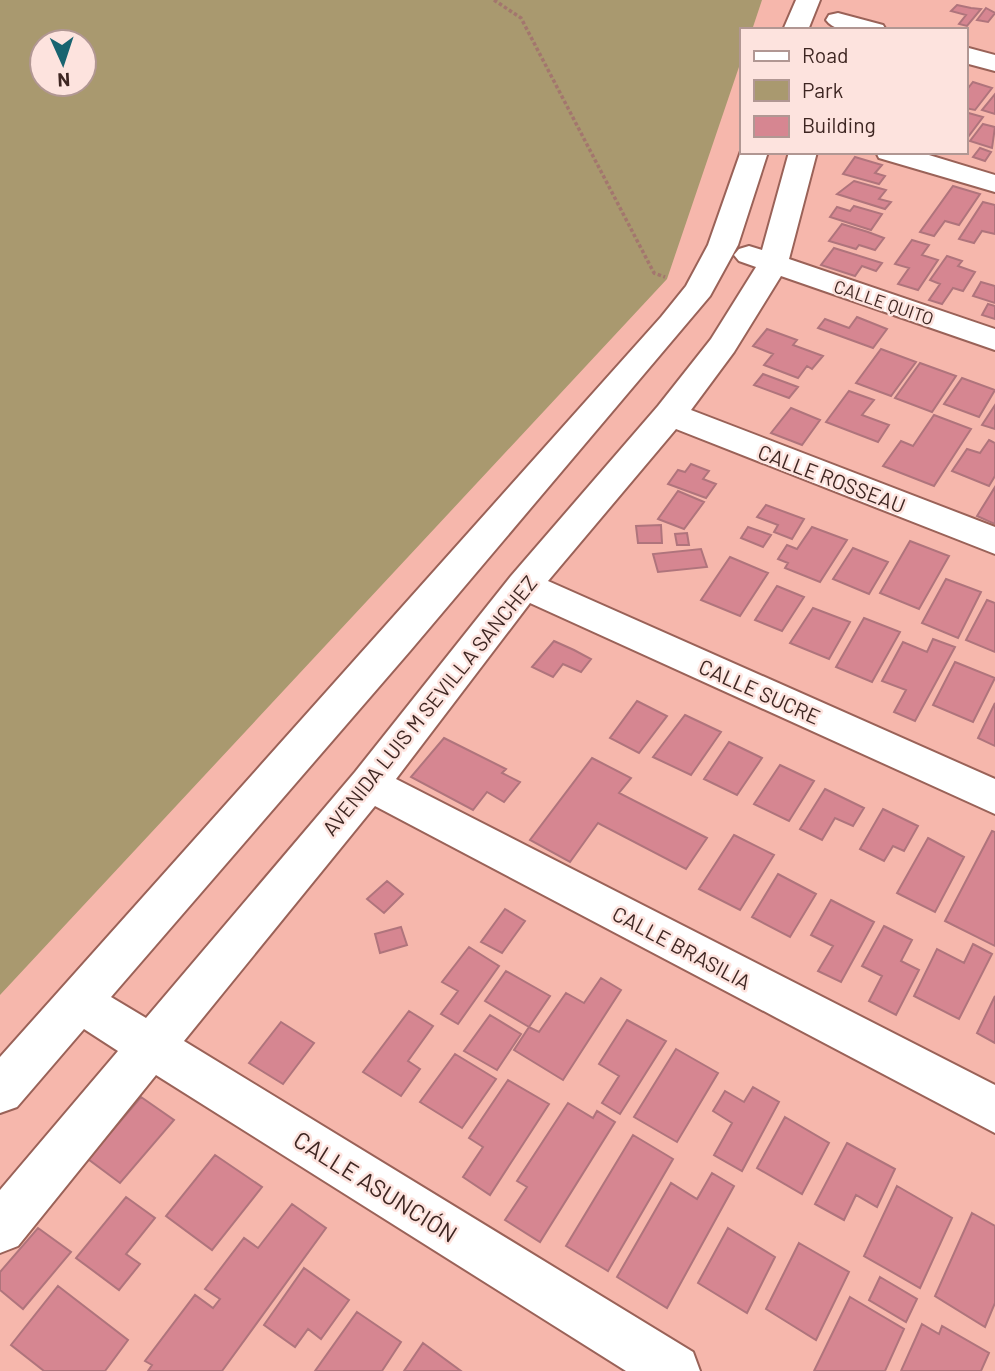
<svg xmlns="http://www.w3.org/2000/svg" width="995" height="1371" font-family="Barlow,sans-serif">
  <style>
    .green { fill: #a9996f; fill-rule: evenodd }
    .building { fill: #d68691; stroke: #af747c; stroke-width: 2 }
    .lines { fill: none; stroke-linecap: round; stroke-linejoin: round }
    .minor-casing { stroke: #9a6258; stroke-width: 4 }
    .path { stroke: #a3766e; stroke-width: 3.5; stroke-dasharray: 3.5 2.5; stroke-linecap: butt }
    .minor { fill: #fff; fill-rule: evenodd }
    .labels { text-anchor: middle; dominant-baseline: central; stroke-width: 5; stroke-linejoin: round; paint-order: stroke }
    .far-street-label { font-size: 18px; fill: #3e2622; stroke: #fde3de }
    .street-label { font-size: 21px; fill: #3e2622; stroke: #fde3de }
    .near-street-label { font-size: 24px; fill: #3e2622; stroke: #fde3de }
  </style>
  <rect width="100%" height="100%" fill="#f6b7ac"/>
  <path class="green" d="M0 0H762L752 30H741V61L667 279 0 995ZM42 42H84V84H42Z"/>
  <path class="building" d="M957 5 971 8 981 9 967 26 959 24 966 15 951 11Z
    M986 8 995 13 988 22 977 20Z
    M973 82 992 88 975 110 965 108V92Z
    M995 94V114L982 110Z
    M965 112 983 117 965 141Z
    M983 124 995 127 992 148 970 141Z
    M980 148 991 152 985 161 973 157Z
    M855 157 882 165 875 173 885 176 879 184 843 174Z
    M854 181 886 190 879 199 891 202 885 209 837 194Z
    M953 186 980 194 959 225 945 221 934 236 920 232Z
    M983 202 995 205V234L982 231 974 243 959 239Z
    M854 206 882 214 871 230 830 217 837 207 850 211Z
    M842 224 868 232 884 238 875 250 859 245 856 249 829 241Z
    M912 240 929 245 922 255 938 260 918 290 898 284 909 268 895 264Z
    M834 248 882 263 876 271 862 266 855 276 821 265Z
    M947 256 962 261 958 266 975 272 963 291 953 288 942 304 929 300 940 284 930 280Z
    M981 282 995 286V303L973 296Z
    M988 304 995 306V319L982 315Z
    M857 317 887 329 873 348 818 328 825 319 849 328Z
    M767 329 797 340 793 345 823 356 812 369 807 366 798 378 764 365 773 354 753 346Z
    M881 349 916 362 891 396 856 383Z
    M920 363 956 376 932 412 895 398Z
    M763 374 798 387 789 398 754 385Z
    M962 378 995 390 979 417 944 404Z
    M849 391 874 400 862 415 889 425 878 442 826 422Z
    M995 405V429L982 425Z
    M791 408 820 420 802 445 771 433Z
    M934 415 971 429 934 486 883 466 901 441 913 446Z
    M989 440 995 443V476L989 486 952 471 967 449 980 453Z
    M691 464 709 471 703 479 716 484 706 498 668 484 678 470 685 472Z
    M995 487V524L977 516Z
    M678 491 704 502 684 529 658 519Z
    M766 505 804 519 792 539 774 532 778 525 757 517Z
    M661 525 662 543H638L636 526Z
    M748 527 771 535 763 547 741 538Z
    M812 527 847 540 820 582 785 568 788 563 778 559 787 545 797 549Z
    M687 533 689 545H677L675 534Z
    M910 541 949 556 919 609 880 593Z
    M853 548 888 562 869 594 833 579Z
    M701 549 707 567 658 572 653 554Z
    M730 557 768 573 740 616 701 600Z
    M946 579 981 592 958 638 922 623Z
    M777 586 804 597 782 631 755 620Z
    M987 600 995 603V652L966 640Z
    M813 608 850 622 829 659 790 643Z
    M864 618 900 632 872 682 836 667Z
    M933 639 955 647 915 721 894 712 906 690 882 681 903 642 927 652Z
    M554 641 574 650 591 659 581 672 563 664 553 677 532 667Z
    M955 662 995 678 973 722 933 705Z
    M637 701 667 716 639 753 610 738Z
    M995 703V746L978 738Z
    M685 715 721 732 691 775 653 757Z
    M444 738 506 769 502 773 520 782 504 802 487 792 473 810 411 777Z
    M729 742 762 758 737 795 704 779Z
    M592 758 631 778 619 793 707 838 686 869 598 823 570 862 530 840Z
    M780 765 814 781 789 821 754 804Z
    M825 789 864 808 853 826 835 818 822 840 800 829Z
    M883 809 918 826 904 851 893 846 884 861 860 849Z
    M992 831 995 832V946L945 921Z
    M734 835 774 855 740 910 699 889Z
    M928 838 964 857 935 912 897 893Z
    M778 874 816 894 790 937 752 917Z
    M387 881 403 894 384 913 367 899Z
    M831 900 874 922 841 982 818 971 833 946 811 935Z
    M505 909 525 921 502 953 481 942Z
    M884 926 912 940 901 961 919 970 896 1015 869 1001 882 976 862 966Z
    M401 927 407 945 380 953 375 934Z
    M973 944 992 954 959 1019 914 996 937 949 964 963Z
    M469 947 499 966 458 1024 441 1014 458 991 442 982Z
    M506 971 550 996 529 1027 485 1001Z
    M601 978 621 990 563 1080 514 1050 529 1027 539 1032 566 993 584 1003Z
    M995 996V1043L977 1033Z
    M409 1011 433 1026 408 1061 420 1069 401 1096 363 1072Z
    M490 1015 521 1034 497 1070 464 1051Z
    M627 1020 666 1041 620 1114 602 1103 619 1076 599 1064Z
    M281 1022 314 1043 283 1084 249 1063Z
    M676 1049 718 1073 677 1142 634 1117Z
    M455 1054 496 1079 462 1128 420 1102Z
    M508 1080 549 1104 490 1195 463 1177 483 1147 469 1138Z
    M753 1087 779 1102 742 1171 714 1155 732 1123 713 1111 725 1091 744 1102Z
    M141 1097 174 1120 120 1183 88 1159Z
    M568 1103 593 1118 597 1111 615 1122 540 1242 505 1220 527 1187 517 1181Z
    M785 1117 829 1143 802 1194 757 1168Z
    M633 1135 673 1159 608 1271 566 1246Z
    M847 1143 895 1169 877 1207 856 1195 844 1220 815 1204Z
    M215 1155 262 1187 212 1250 166 1216Z
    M712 1173 734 1186 667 1308 617 1277 671 1183 697 1199Z
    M897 1186 952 1218 920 1288 864 1256Z
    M126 1197 155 1218 126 1254 140 1264 119 1290 76 1258Z
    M292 1204 326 1228 222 1371H148L152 1365 145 1361 195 1295 213 1308 220 1299 205 1289 244 1238 258 1248Z
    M972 1213 995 1226V1303L985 1327 935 1296Z
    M38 1228 71 1252 23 1309 0 1290V1272Z
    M728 1228 775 1257 747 1313 698 1283Z
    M799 1243 849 1272 816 1340 766 1309Z
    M304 1268 349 1300 321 1339 308 1329 295 1347 264 1325Z
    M880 1277 917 1299 906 1322 869 1300Z
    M58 1286 128 1340 105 1371H44L11 1345Z
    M850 1297 904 1329 885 1371H814Z
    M357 1312 401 1342 382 1371H315Z
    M922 1324 939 1334 942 1326 989 1353 981 1371H901Z
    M423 1343 461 1371H404Z"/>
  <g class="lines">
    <defs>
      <path id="minor" d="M796 0H820L808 30H783Z
        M838 13 883 25 886 30C869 30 837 36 826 20L829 15Z
        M965 47 995 55V71L965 63Z
        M741 151 768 152 738 245 710 296 410 651 111 997 146 1018 355 772 511 576 658 406 711 339 756 267 739 261 734 255 739 249 749 246 762 250 789 152H817L789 259 995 329V350L781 276 734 352 691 410 995 527V554L676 429 548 581 995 779V814L530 603 396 779 995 1085V1133L375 806 184 1041 693 1352 700 1371H626L156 1075 18 1246 0 1253V1190L118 1051 84 1029 17 1107 0 1113V1057L661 317 686 286 708 245Z
        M876 152H919L995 175V192L879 158Z"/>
    </defs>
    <use href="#minor" class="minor-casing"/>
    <path class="path" d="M494 0 521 18 654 273 665 277"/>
    <use href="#minor" class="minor"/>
  </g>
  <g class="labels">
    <g class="far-street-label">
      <text transform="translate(884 302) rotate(19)">CALLE QUITO</text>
    </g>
    <g class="street-label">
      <text transform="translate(832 478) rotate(21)">CALLE ROSSEAU</text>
      <text transform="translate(760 691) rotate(24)">CALLE SUCRE</text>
      <text transform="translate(429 705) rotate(-51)">AVENIDA LUIS M SEVILLA SANCHEZ</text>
      <text transform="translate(682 947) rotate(28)">CALLE BRASILIA</text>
    </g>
    <g class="near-street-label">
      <text transform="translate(376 1186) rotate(32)">CALLE ASUNCIÓN</text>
    </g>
  </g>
  <rect x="740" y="28" width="228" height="126" fill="#fde3de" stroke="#b19793" stroke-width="2"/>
  <rect x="754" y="51" width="35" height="10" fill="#ffffff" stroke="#b19793" stroke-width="2"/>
  <text x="802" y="63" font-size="21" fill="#3e2622">Road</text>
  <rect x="754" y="80" width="35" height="21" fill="#a9996f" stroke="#b19793" stroke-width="2"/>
  <text x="802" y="98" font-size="21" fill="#3e2622">Park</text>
  <rect x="754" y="116" width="35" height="21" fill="#d68691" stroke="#b19793" stroke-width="2"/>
  <text x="802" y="133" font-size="21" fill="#3e2622">Building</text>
  <g transform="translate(63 63) rotate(177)"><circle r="33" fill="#fde3de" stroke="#b19793" stroke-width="2"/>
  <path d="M0-5L12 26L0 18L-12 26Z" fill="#196470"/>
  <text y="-10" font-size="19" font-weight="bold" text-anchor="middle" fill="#3e2622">N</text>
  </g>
</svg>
